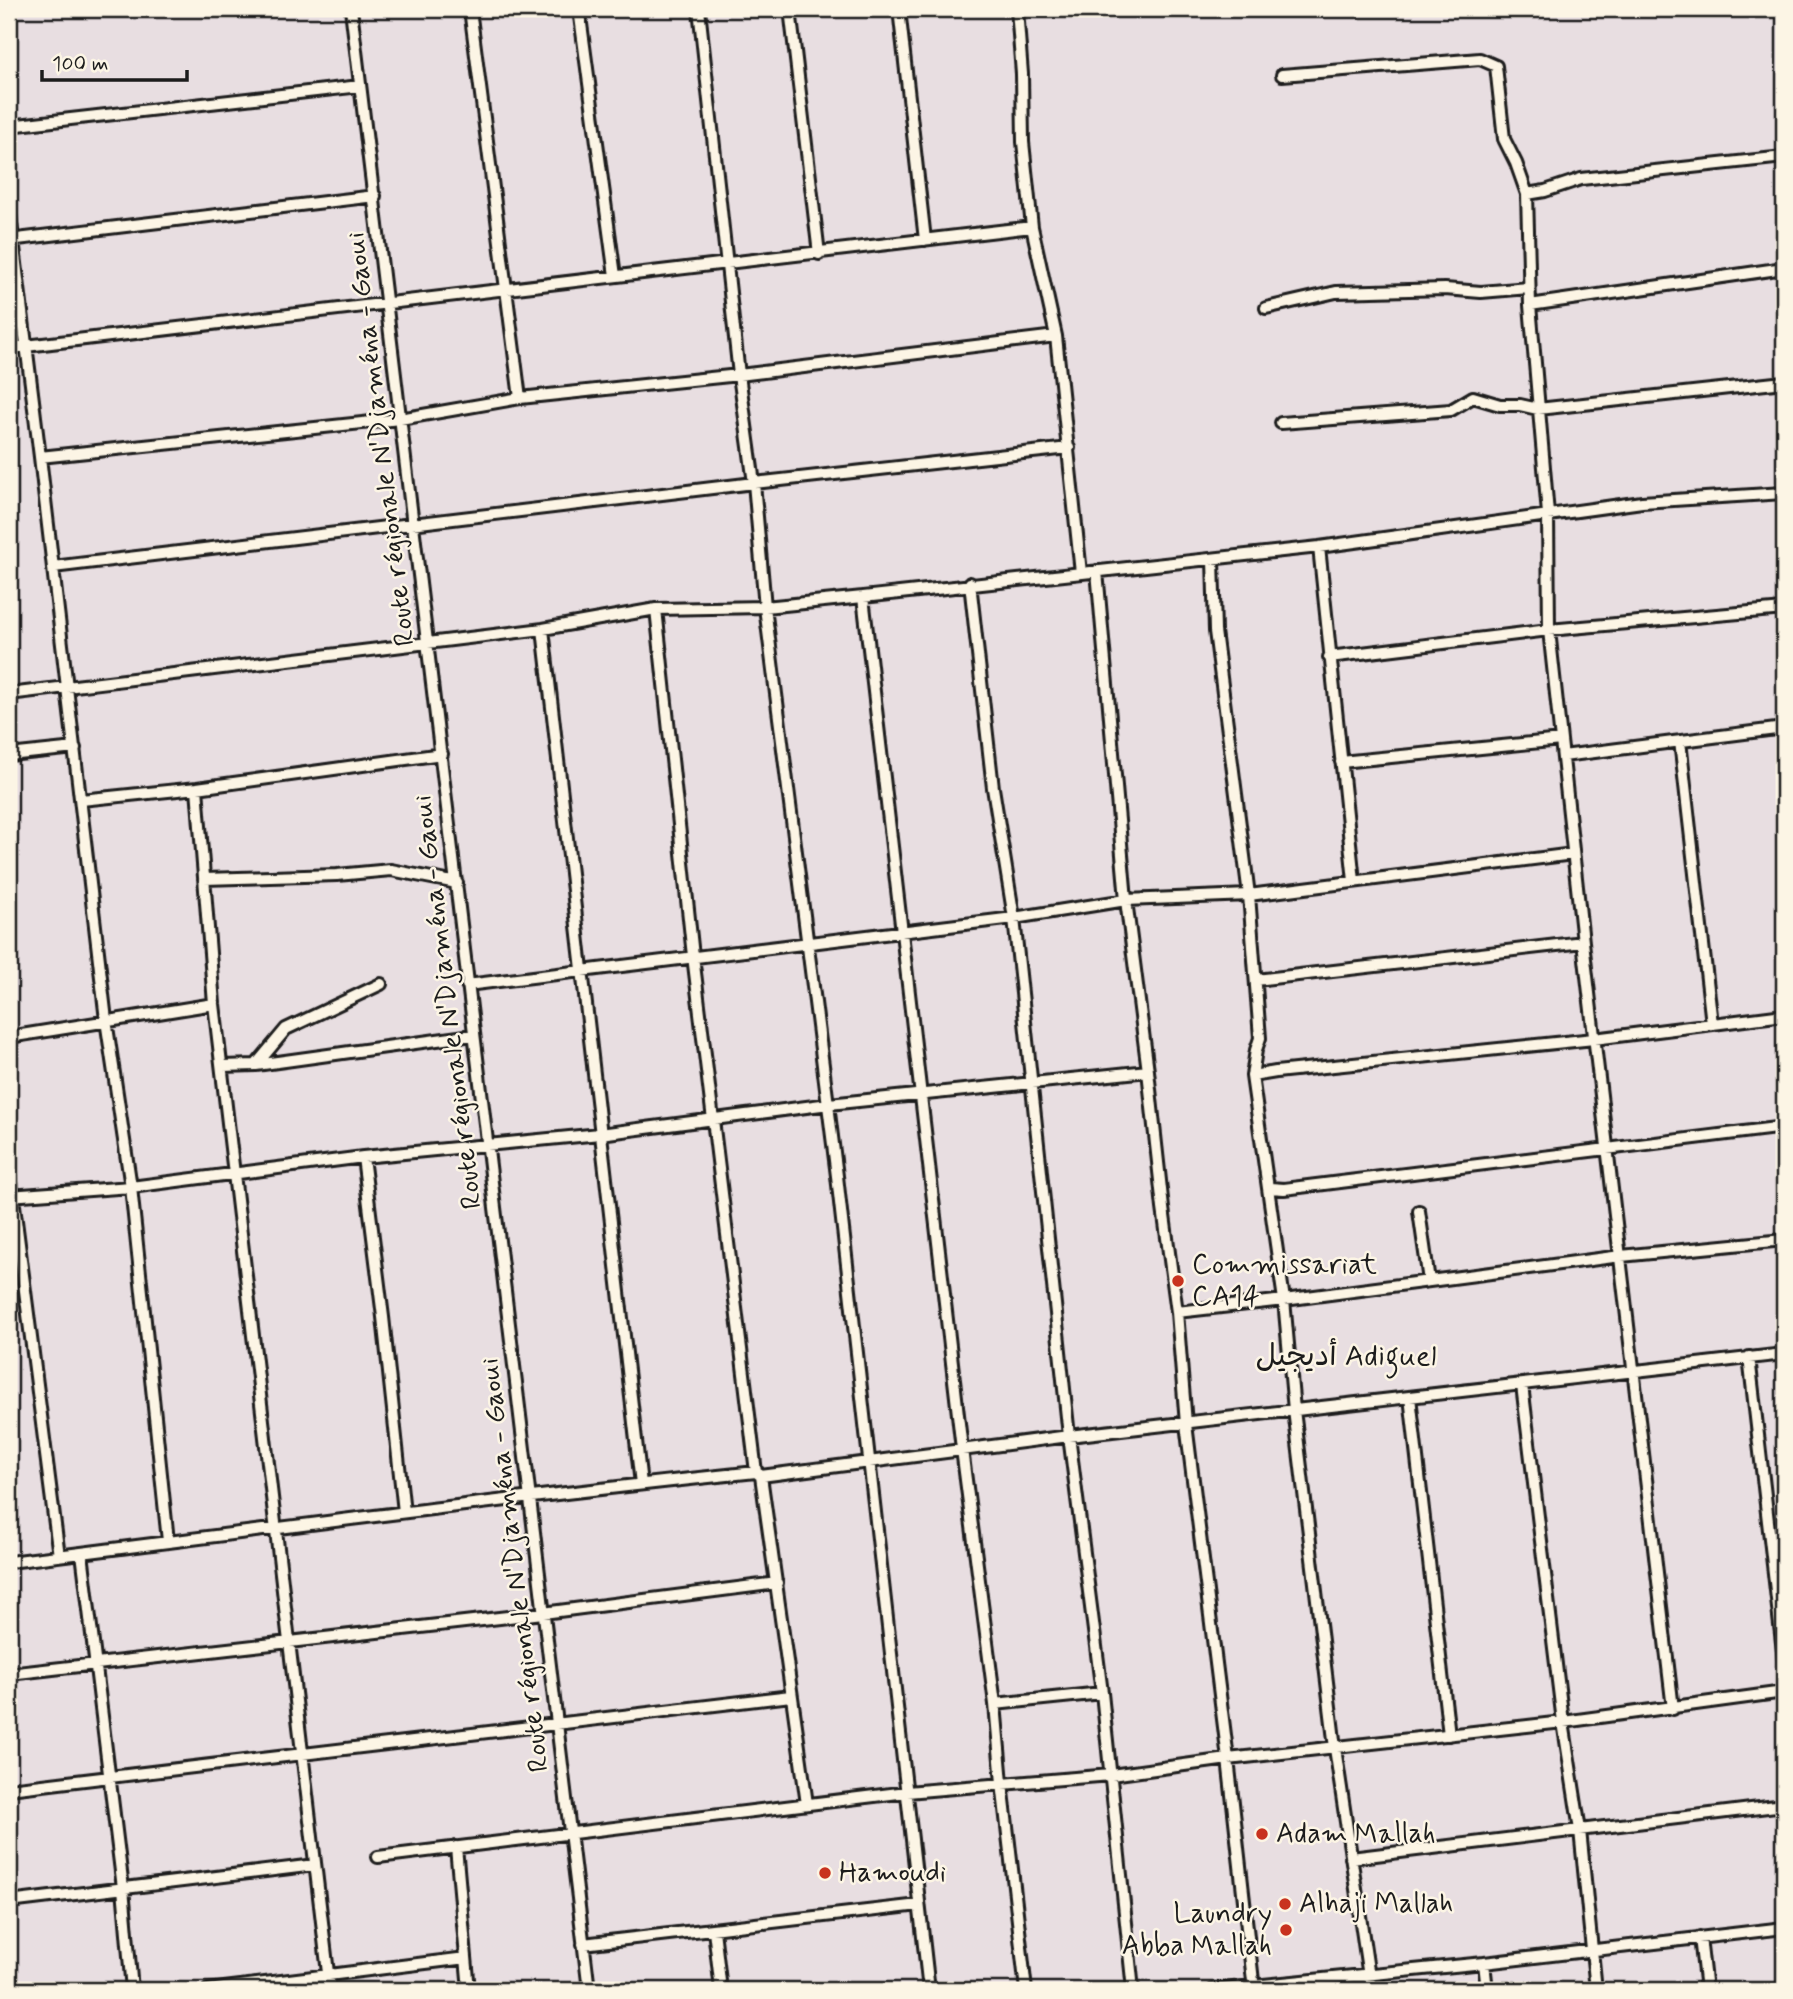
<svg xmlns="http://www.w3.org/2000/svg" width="1793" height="1999" font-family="Mynerve,'Playpen Sans Arabic',sans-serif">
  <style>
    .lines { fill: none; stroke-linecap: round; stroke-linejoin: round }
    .minor-casing { stroke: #1c1c1c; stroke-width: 16 }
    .minor { stroke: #fcf5e5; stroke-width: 10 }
    .poi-dot { fill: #c8321e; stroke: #fcf5e5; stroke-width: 2.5 }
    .labels { text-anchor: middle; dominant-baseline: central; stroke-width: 5; stroke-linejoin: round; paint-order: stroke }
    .street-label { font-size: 28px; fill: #1c1c1c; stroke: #fcf5e5 }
    .poi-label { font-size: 28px; fill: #1c1c1c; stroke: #fcf5e5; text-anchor: start }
    .neighbourhood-label { font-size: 30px; fill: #1c1c1c; stroke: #fcf5e5 }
  </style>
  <rect width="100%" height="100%" fill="#e8dee1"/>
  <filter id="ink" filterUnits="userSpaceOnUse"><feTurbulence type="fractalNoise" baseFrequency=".0143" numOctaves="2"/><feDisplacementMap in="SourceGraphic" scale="14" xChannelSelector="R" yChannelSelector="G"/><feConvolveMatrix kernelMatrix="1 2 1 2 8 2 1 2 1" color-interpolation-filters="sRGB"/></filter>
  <g filter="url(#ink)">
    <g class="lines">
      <defs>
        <path id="minor" d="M351 9 589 1990
          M470 9 520 398
          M579 9 615 276
          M699 9 739 375 754 483 765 607 837 1176 929 1990
          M790 9 819 254
          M899 9 925 240
          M1017 9 1022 74 1023 142 1032 227 1056 336 1081 573
          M1282 75 1480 59 1496 66 1504 139 1516 163 1527 194 1530 305 1548 514 1549 630 1583 942 1673 1709
          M9 126 360 86
          M1527 194 1545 191 1581 179 1784 157
          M9 207 40 457 106 1020 131 1187 168 1541
          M9 240 375 196
          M1530 305 1784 268
          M1266 308 1336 292 1445 289 1481 292 1529 288
          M9 348 1032 227
          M1281 423 1451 410 1473 397 1500 405H1520L1538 409 1784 382
          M40 457 400 419 520 398 739 375 1056 336
          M1319 547 1354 881
          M1213 559 1215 631 1249 895 1260 1038 1256 1050 1252 1076 1284 1300 1294 1410 1335 1748 1371 1990
          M53 567 754 483 1069 448
          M1097 571 1126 900 1148 1071 1163 1208 1177 1312 1186 1424 1228 1759 1254 1990
          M970 583 993 788 1014 918 1069 1436 1102 1693 1133 1990
          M863 597 962 1449 995 1704 1002 1783 1026 1990
          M656 609 693 956 756 1472
          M543 629 641 1484
          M1329 657 1549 630 1784 609
          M9 694 543 629 656 609 765 607 863 597 1319 547 1642 502 1784 493
          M1680 741 1712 1024
          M9 755 75 748
          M1563 756 1784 728
          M1341 762 1561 740
          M197 788 214 1004 330 1990
          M81 800 197 788 442 754
          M204 879 337 875 391 870 457 883
          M1256 980 1583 942
          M467 985 1014 918 1126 900 1249 895 1573 854
          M9 1037 214 1004
          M256 1065 286 1029 381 984
          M223 1066 256 1065 473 1035
          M1252 1076 1276 1072 1594 1039 1784 1015
          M363 1157 383 1317 404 1512
          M9 1166 59 1556
          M1270 1188 1284 1189 1784 1127
          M9 1196 131 1187 363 1157 600 1134 829 1104 1148 1071
          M1419 1211 1429 1281
          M1177 1312 1284 1300 1621 1256 1784 1240
          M1749 1357 1784 1660
          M1522 1385 1563 1722 1580 1830 1596 1990
          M1410 1397 1449 1735
          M761 1476 807 1804
          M82 1553 123 1888 132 1990
          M9 1562C258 1531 506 1498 756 1472L761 1476 1069 1436 1784 1354
          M9 1674 543 1613 777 1583
          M995 1704 1102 1693
          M9 1789 791 1696
          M456 1847 469 1990
          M378 1857 907 1792 1111 1775 1228 1759 1563 1722 1784 1692
          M1351 1858 1784 1805
          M9 1902 315 1865
          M714 1930 721 1990
          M1700 1937 1706 1990
          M583 1944 919 1905
          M1484 1963 1487 1990
          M208 1990 466 1958
          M1213 1990 1484 1963 1784 1928"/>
      </defs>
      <use href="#minor" class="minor-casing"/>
      <use href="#minor" class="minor"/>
    </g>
  </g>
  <g class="poi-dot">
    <circle cx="1178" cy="1281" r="7"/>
    <circle cx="1262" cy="1834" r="7"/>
    <circle cx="825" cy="1873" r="7"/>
    <circle cx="1285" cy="1904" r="7"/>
    <circle cx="1286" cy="1930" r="7"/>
  </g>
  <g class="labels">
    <g class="street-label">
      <text transform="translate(381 439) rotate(-97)">Route régionale N'Djaména - Gaoui</text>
      <text transform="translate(448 1002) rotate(-97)">Route régionale N'Djaména - Gaoui</text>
      <text transform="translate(515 1565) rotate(-97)">Route régionale N'Djaména - Gaoui</text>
    </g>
    <g class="poi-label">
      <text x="1192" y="1265">Commissariat<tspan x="1192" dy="32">CA14</tspan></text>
      <text x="1276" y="1834">Adam Mallah</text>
      <text x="839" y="1873">Hamoudi</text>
      <text x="1299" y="1904">Alhaji Mallah</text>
      <text x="1272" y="1914" text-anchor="end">Laundry<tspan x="1272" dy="32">Abba Mallah</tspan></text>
    </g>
    <g class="neighbourhood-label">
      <text x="1346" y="1356">أديجيل Adiguel</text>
    </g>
  </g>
  <rect width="1793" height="1999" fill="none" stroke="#fcf5e5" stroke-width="35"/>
  <rect x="18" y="18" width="1758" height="1964" fill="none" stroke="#1c1c1c" stroke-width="2.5" filter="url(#ink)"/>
  <path d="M42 70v10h145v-10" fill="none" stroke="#1c1c1c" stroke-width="3.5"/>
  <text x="52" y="70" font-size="21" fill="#1c1c1c" stroke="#fcf5e5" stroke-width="5" paint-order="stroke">100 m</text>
</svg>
